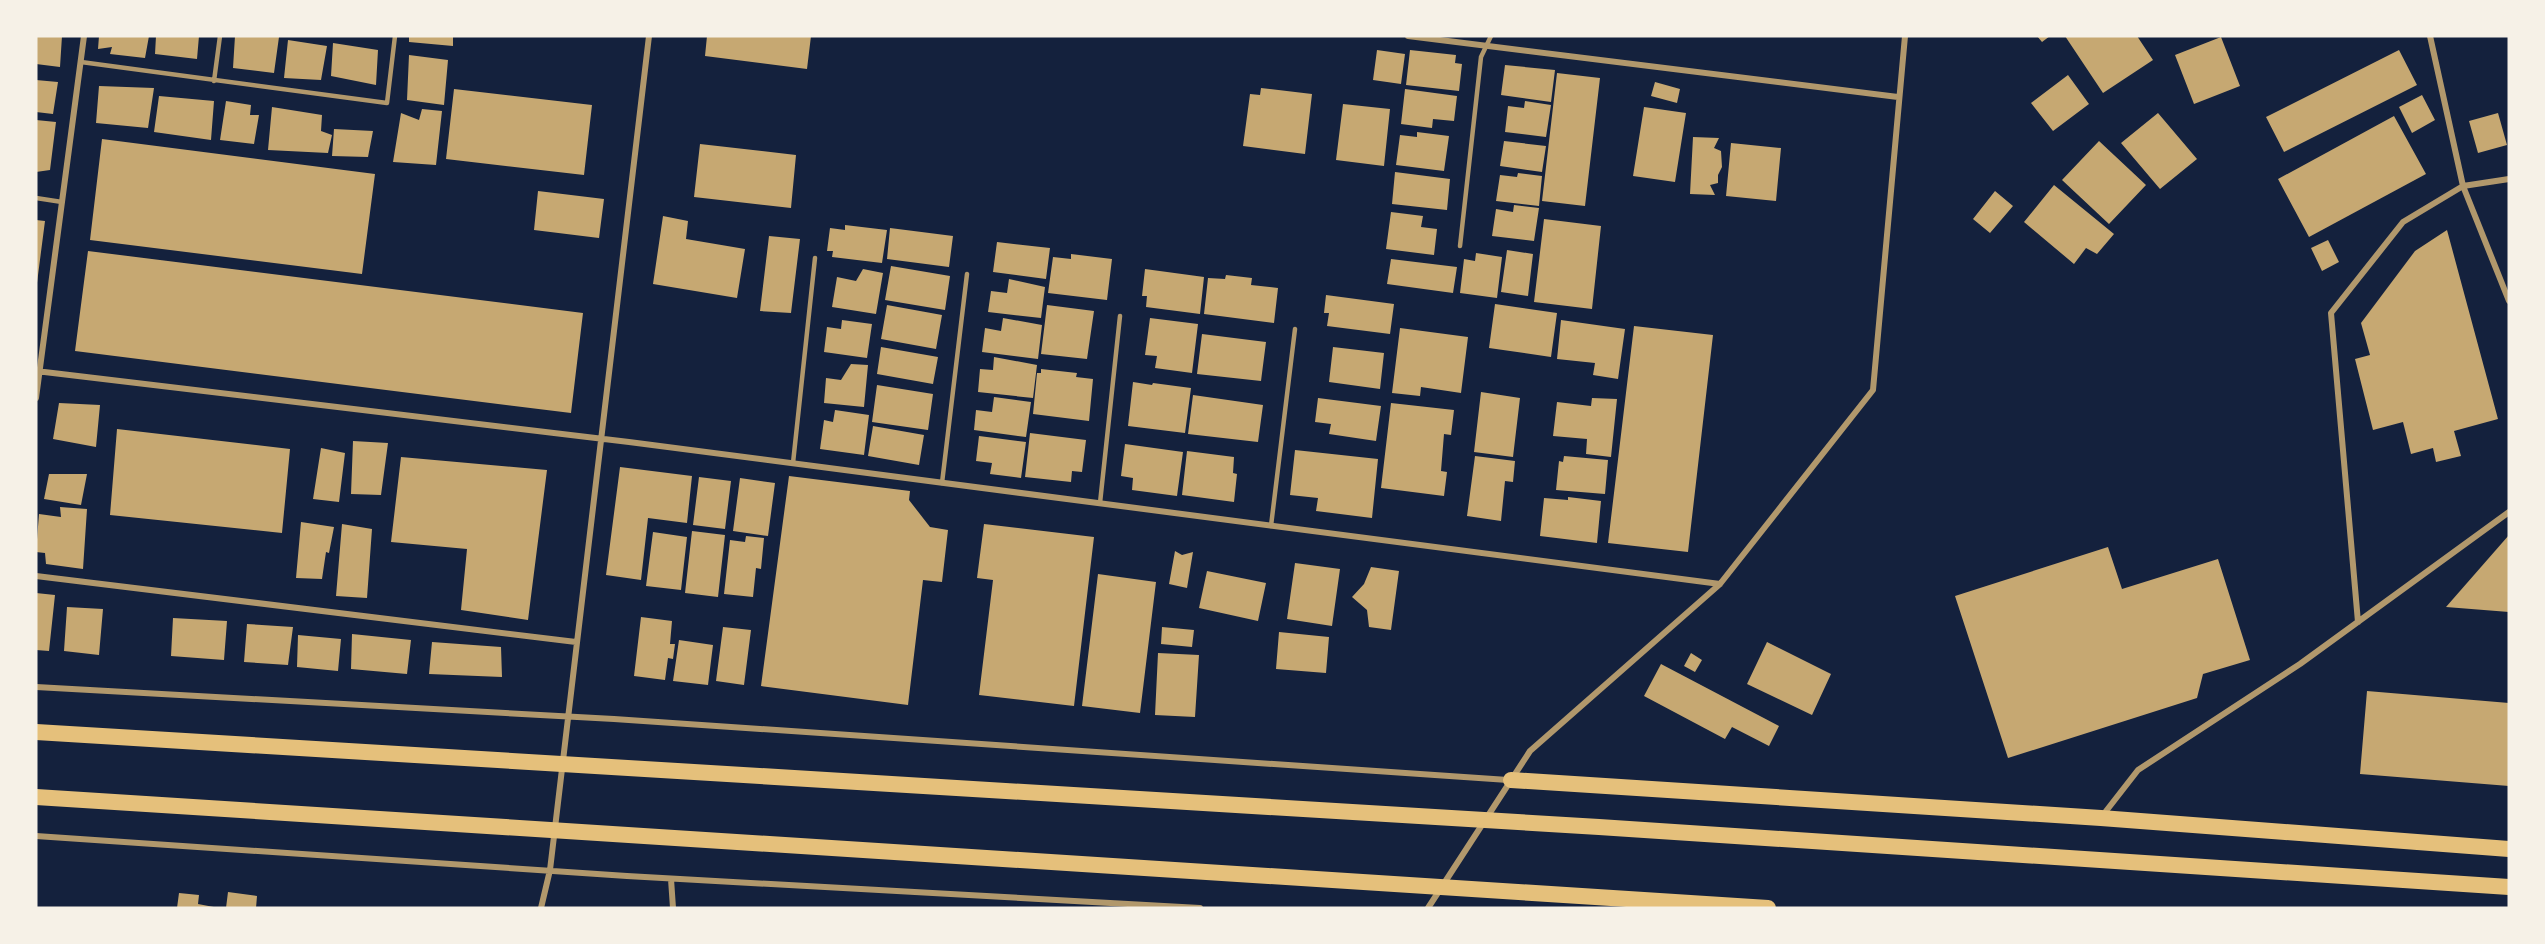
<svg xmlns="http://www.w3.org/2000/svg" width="2545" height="944" font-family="Merriweather,serif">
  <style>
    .building { fill: #c6a872 }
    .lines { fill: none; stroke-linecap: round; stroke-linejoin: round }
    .service { stroke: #b1986c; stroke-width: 4.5 }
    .minor { stroke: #b1986c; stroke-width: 6 }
    .trunk { stroke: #e5c07b; stroke-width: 16 }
  </style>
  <rect width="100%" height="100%" fill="#14213d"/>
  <path class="building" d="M36 36H62L60 67 36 64Z
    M99 36H149L145 58 110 54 112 47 98 49Z
    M156 36H199L197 59 155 54Z
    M235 36 279 37 274 73 233 68Z
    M409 36H453V46L409 42Z
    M707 36H811L807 69 705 56Z
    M2037 36H2050L2042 42Z
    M2065 36H2137L2153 60 2103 93Z
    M2221 37 2240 86 2194 104 2175 55Z
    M288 40 327 46 321 80 284 78Z
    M333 43 378 50 376 85 331 76Z
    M1377 50 1405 54 1401 84 1373 80Z
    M1410 50 1456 55 1455 63 1462 64 1459 91 1406 85Z
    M2399 50 2417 85 2284 152 2266 117Z
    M409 55 448 60 444 105 407 100Z
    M1505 65 1555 70 1551 102 1501 95Z
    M1557 73 1600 78 1585 206 1542 201Z
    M2068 75 2089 104 2053 131 2031 103Z
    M36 80 58 82 53 114 36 112Z
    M1655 82 1680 89 1677 103 1651 96Z
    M99 86 154 88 148 128 96 123Z
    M1261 88 1312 94 1305 154 1243 146 1250 94 1260 95Z
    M454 89 592 105 584 175 446 159Z
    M1405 89 1457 96 1454 121 1433 119 1432 128 1401 124Z
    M2422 95 2435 120 2412 133 2399 107Z
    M159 96 214 101 211 140 154 132Z
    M226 101 251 105 250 115H259L254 144 220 140Z
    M1525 101 1551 105 1546 137 1505 132 1508 106 1524 108Z
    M1343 104 1390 109 1384 166 1336 160Z
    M272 107 322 115 321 131 332 135 328 153 268 150Z
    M1644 107 1686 113 1675 182 1633 176Z
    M422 109 442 111 436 165 393 162 401 113 419 120Z
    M2158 113 2197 159 2160 189 2121 143Z
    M2498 113 2507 145 2478 153 2469 121Z
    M2394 116 2426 174 2309 237 2278 179Z
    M36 120 56 122 50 170 36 172Z
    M334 129 373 131 368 157 332 156Z
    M1417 132 1449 136 1444 171 1396 165 1400 135 1417 137Z
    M1693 137 1719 138 1714 148 1721 151 1722 167 1718 175V183L1710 185 1715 195 1690 194Z
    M102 139 375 174 362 274 90 240Z
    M1504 141 1546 146 1542 172 1500 166Z
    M2099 141 2146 185 2109 224 2062 180Z
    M1731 143 1781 148 1776 201 1726 196Z
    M700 144 796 155 791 208 694 197Z
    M1395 172 1450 179 1447 210 1392 204Z
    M1518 173 1542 176 1539 206 1496 201 1500 175 1517 177Z
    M2054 185 2114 234 2097 254 2086 248 2074 264 2024 222Z
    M538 191 604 199 599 238 534 230Z
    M1995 191 2013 206 1990 233 1973 219Z
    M1514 205 1539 208 1534 241 1492 236 1496 209 1513 212Z
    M1391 212 1423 216 1421 227 1437 229 1434 255 1386 249Z
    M663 216 688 221 686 239 745 249 737 298 653 284Z
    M1544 219 1601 226 1592 309 1534 302Z
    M36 220 45 221 37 283H36Z
    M845 225 887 230 882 263 832 257 833 251H827L830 228 845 230Z
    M890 228 953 236 949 267 887 259Z
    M2447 230 2498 419 2454 431 2461 456 2436 462 2433 448 2411 454 2403 422 2373 430 2355 359 2370 355 2361 323 2415 251Z
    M769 236 800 239 791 313 760 311Z
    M2328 240 2339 262 2322 271 2311 248Z
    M997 242 1050 248 1046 279 993 272Z
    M1507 250 1533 254 1528 296 1501 292Z
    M88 251 583 313 571 413 75 351Z
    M1476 253 1502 257 1497 298 1460 293 1464 259 1475 261Z
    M1071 254 1112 259 1107 300 1048 293 1053 257 1071 259Z
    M1391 259 1457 267 1453 293 1387 284Z
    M891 266 950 276 945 310 885 300Z
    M863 269 883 273 876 314 832 307 837 277 856 281Z
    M1145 269 1204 277 1200 314 1146 307 1147 296H1142Z
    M1226 275 1252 278 1251 285 1278 288 1274 323 1204 314 1208 278 1225 279Z
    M1009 279 1045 287 1041 318 988 312 991 291 1007 293Z
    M1326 295 1394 304 1390 334 1327 326 1329 313H1324Z
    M1495 304 1557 313 1551 357 1489 348Z
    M887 305 942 315 936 349 881 339Z
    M1047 305 1094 311 1087 359 1041 354Z
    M1003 318 1042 325 1038 359 982 352 985 328 1001 331Z
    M1150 318 1198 324 1192 373 1155 368 1157 356 1145 355Z
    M842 320 872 324 867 358 824 352 827 327 841 329Z
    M1561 320 1625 329 1618 379 1593 375 1595 363 1557 359Z
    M1634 326 1713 335 1688 552 1608 543Z
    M1400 328 1468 337 1461 393 1421 387 1420 396 1392 393Z
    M1202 334 1266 342 1261 381 1197 374Z
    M881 347 938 357 933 384 877 374Z
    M1333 347 1384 353 1380 389 1329 382Z
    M994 357 1037 365 1033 398 978 392 980 369 993 370Z
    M851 364 868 365 864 407 824 403 826 378 841 380Z
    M1041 369 1077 373 1076 377 1093 379 1089 421 1033 414 1037 373H1041Z
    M1133 382 1152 385 1153 383 1191 388 1185 433 1128 426Z
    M877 385 933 394 928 430 872 422Z
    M1481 392 1520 398 1513 457 1474 452Z
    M1193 395 1263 405 1258 442 1188 434Z
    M994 397 1031 402 1026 437 974 430 976 410 992 412Z
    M1318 398 1381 406 1376 441 1329 434 1331 424 1315 422Z
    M1592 398 1617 399 1611 457 1586 454 1587 439 1553 436 1557 402 1591 406Z
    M59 403 100 405 96 447 53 439Z
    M1391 403 1454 410 1451 435 1444 434 1441 471 1447 472 1444 496 1381 488Z
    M835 410 869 415 864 455 820 449 824 420 833 422Z
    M873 426 924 435 919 465 868 456Z
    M117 429 290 449 282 533 110 515Z
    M1030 433 1086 440 1082 472 1072 471 1071 482 1025 477Z
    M979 436 1026 442 1021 478 990 474 992 463 976 461Z
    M353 441 388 443 381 495 351 494Z
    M1125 444 1183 452 1177 496 1132 490 1133 478 1121 476Z
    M321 448 345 453 339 502 313 499Z
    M1295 450 1378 459 1372 518 1316 511 1318 498 1290 495Z
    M1187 451 1234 457 1233 473 1237 474 1234 502 1182 495Z
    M1475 456 1515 461 1513 482 1505 481 1501 521 1467 516Z
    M1564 456 1608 460 1605 494 1556 490 1559 461 1563 462Z
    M401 457 547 470 528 620 461 610 467 549 391 542Z
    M620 467 692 476 687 523 648 518 641 580 606 575Z
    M49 474H87L81 505 44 499Z
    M789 476 910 491 909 500 930 527 948 530 942 582 923 580 908 705 761 686Z
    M699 477 731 481 725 529 693 525Z
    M740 478 775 483 768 536 733 531Z
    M1568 497 1601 501 1597 543 1540 536 1544 498 1568 500Z
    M60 507 87 509 83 569 46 564 45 553 36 552 39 514 61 517Z
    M301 522 334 527 329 553 326 552 322 579 296 578Z
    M342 524 372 529 367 598 336 596Z
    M984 524 1094 537 1074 706 979 695 993 580 977 578Z
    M692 531 725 535 718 597 685 593Z
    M653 532 687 537 681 590 646 586Z
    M2509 535V612L2446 607Z
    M746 536 764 538 761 569 756 568 753 597 724 594 730 540 745 542Z
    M2108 547 2122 589 2218 559 2250 660 2203 674 2197 698 2008 758 1955 596Z
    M1175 551 1182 555 1193 552 1187 588 1169 584Z
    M1295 563 1340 569 1332 626 1287 619Z
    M1371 567 1399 571 1391 630 1369 627 1367 610 1352 597 1364 584Z
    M1207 571 1266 583 1258 621 1199 608Z
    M1098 574 1156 582 1140 713 1082 706Z
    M36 593 55 595 49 651 36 650Z
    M67 607 103 609 99 655 64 651Z
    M641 617 672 621 670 644H675L673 659 668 658 665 680 634 676Z
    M173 618 227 621 224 660 171 656Z
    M247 624 293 627 288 665 244 662Z
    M723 627 751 630 744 685 716 681Z
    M1162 627 1194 630 1192 647 1161 644Z
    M1279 632 1329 637 1326 673 1276 669Z
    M352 634 411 640 407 674 351 669Z
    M298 635 341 639 338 671 297 667Z
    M679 640 713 645 708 685 673 681Z
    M432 642 501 647 502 677 429 674Z
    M1767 642 1831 674 1812 715 1747 684Z
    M1158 653 1199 655 1195 717 1155 715Z
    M1691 653 1702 660 1695 672 1684 666Z
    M1661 664 1779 726 1769 746 1732 727 1725 739 1644 696Z
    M2367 691 2509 703V786L2360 774Z
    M228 892 257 896 256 908H226Z
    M179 893 199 895 198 904 219 908H177Z"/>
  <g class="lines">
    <path class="service" d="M81 62 387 103 395 36
      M214 81 220 36
      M36 198 62 202
      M1460 246 1481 57 1491 36
      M793 463 815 258
      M942 483 967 274
      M1100 503 1120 316
      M1271 526 1295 329"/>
    <path class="minor" d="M1408 36 1898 97
      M2430 36 2463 186 2509 301
      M36 371 629 442 1720 584
      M36 398 84 36
      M36 576 576 642
      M2358 622 2331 313 2403 222 2463 186 2509 179
      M36 687 614 719 1508 780
      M2103 815 2138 770 2300 664 2509 512
      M36 836 627 876 1200 908
      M671 879 673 908
      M541 908 550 870 649 36
      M1428 908 1530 751 1720 584 1873 390 1905 36"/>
    <path class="trunk" d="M36 732 1599 827 2509 887
      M1511 780 2101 818 2509 849
      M36 797 1768 908"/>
  </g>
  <rect width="2545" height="944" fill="none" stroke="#f6f1e7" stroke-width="75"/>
</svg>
